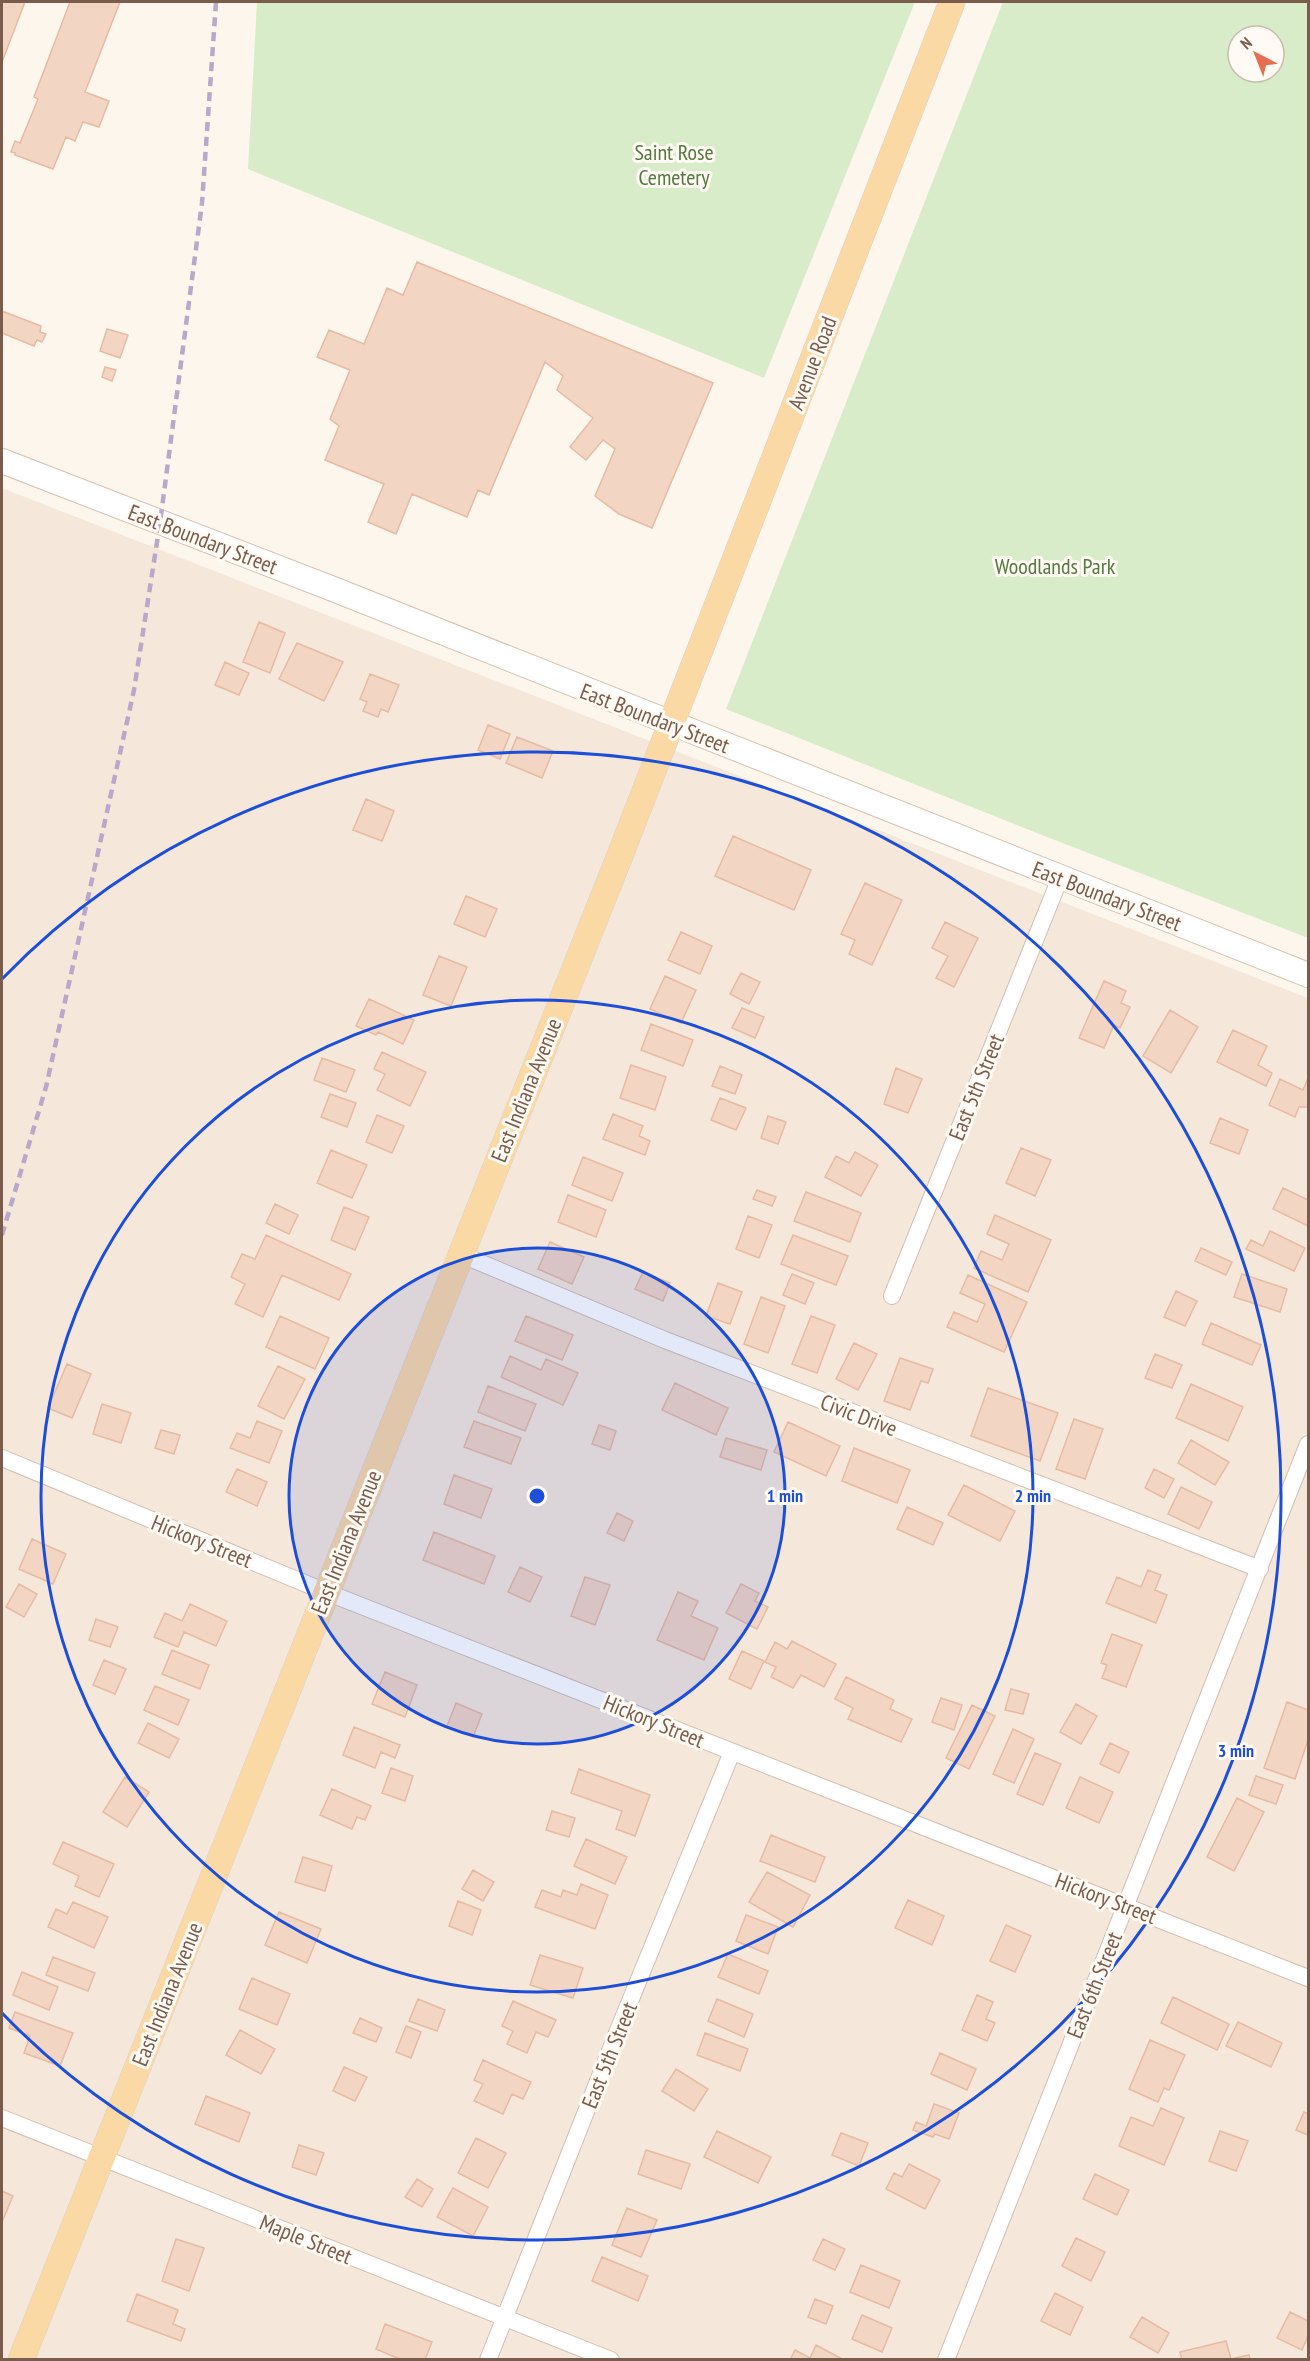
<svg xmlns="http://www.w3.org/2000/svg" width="1310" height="2361" font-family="'PT Sans Narrow',sans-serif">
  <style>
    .residential { fill: #f5e8da }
    .green { fill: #d8ecc9; fill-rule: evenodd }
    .building { fill: #f3d5c3; stroke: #e6bba3; stroke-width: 1.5 }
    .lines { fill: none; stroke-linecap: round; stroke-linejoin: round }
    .street-casing { stroke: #d1beb0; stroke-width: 18 }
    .secondary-casing { stroke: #d6c0b0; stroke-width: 26 }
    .primary-casing { stroke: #dad1cd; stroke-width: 27 }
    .street { stroke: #fff; stroke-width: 16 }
    .secondary { stroke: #fff; stroke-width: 24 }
    .primary { stroke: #fbd9a5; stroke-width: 26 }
    .rail { stroke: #b9a8c9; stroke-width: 4.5; stroke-dasharray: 9 6; stroke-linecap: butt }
    .ring { fill: none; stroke: #1d4ed8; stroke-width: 3 }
    .labels { text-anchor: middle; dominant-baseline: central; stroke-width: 6; stroke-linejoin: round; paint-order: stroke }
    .park-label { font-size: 22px; fill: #537a41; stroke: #fffaf3 }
    .street-label { font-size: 22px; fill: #7a5c4d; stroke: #fffaf3 }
    .centre { fill: #1d4ed8; stroke: #fffaf3; stroke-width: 3 }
    .ring-label { font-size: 18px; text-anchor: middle; font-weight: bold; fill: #1d4ed8; stroke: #fffaf3; stroke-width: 6; stroke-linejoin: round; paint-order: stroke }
  </style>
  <rect width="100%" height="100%" fill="#fdf6ec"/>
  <path class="residential" d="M2 488 1308 998V2359H2Z"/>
  <path class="green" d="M257 2H915L764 378 248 169Z
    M1003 2H1308V938L1052 839 726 709ZM1238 36H1274V72H1238Z"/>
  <path class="building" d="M2 2H25L2 62Z
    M70 2H120L85 92 109 101 99 127 83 122 75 141 66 137 53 169 15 155V153L11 152 15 141 20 143 38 99 34 97Z
    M417 262 713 383 652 528 619 514 595 496 615 449 603 440 586 460 570 447 593 418 557 390 563 376 545 362 489 495 478 490 467 517 412 494 396 534 368 522 384 484 325 460 339 426 330 419 350 370 317 357 329 330 364 344 387 288 403 295Z
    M2 311 41 326 40 332 46 334 42 342 37 340 34 346 2 333Z
    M107 329 128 335 120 358 100 351Z
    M105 367 116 370 112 381 102 377Z
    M259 622 285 633 270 673 243 662Z
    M297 643 343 662 324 701 279 679Z
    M225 662 249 673 239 695 215 685Z
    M370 674 399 685 388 712 381 709 378 717 363 711 367 702 360 699Z
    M488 725 510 734 500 759 478 750Z
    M517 737 553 751 542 778 506 763Z
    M366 799 394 811 382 841 353 830Z
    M733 836 811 870 794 910 715 876Z
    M865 883 902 900 872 965 849 954 855 940 841 934Z
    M466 896 497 909 485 937 454 924Z
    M945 922 978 938 954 987 936 978 948 956 932 948Z
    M681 932 712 946 700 974 668 960Z
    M439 956 467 967 451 1006 423 995Z
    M741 973 760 982 749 1004 730 994Z
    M665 976 696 990 681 1023 650 1009Z
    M1104 981 1126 991 1121 1003 1130 1007 1120 1028 1114 1025 1104 1048 1079 1038Z
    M369 999 414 1020 403 1044 378 1032 376 1035 356 1026Z
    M742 1008 764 1017 755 1038 732 1028Z
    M1170 1010 1198 1027 1171 1073 1143 1056Z
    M651 1024 693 1040 683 1066 641 1050Z
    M1233 1030 1267 1046 1258 1065 1272 1073 1266 1086 1217 1062Z
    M382 1052 426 1072 410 1106 377 1090 385 1074 374 1069Z
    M322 1058 355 1070 346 1092 314 1080Z
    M631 1065 666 1077 655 1110 620 1098Z
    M720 1066 742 1075 735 1094 712 1086Z
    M896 1068 922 1079 908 1113 884 1104Z
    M1308 1078V1107H1299L1295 1117 1269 1105 1280 1079 1303 1090Z
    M330 1094 356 1103 347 1127 321 1117Z
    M720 1098 746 1108 736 1130 711 1120Z
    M613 1114 643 1126 639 1136 650 1141 645 1155 603 1139Z
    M377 1115 404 1126 392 1153 366 1142Z
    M768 1116 786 1122 778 1144 761 1138Z
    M1220 1118 1248 1130 1239 1154 1210 1143Z
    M1021 1148 1051 1160 1035 1196 1006 1183Z
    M331 1150 367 1165 352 1198 317 1183Z
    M855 1152 878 1165 861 1196 825 1177 836 1156 849 1163Z
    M583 1157 623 1173 612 1201 572 1185Z
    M1283 1188 1308 1200V1226L1273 1209Z
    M757 1190 776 1197 772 1206 753 1199Z
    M806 1192 861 1213 850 1242 794 1221Z
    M568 1195 606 1210 596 1237 558 1222Z
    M275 1204 298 1215 289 1234 266 1223Z
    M344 1207 369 1217 355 1250 331 1240Z
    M995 1215 1051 1240 1028 1292 974 1268 981 1251 1002 1260 1009 1244 987 1234Z
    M748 1216 772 1225 759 1258 736 1249Z
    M1270 1231 1305 1248 1294 1271 1246 1249 1251 1240 1263 1246Z
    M266 1235 351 1274 339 1300 282 1275 263 1317 235 1304 245 1284 231 1277 242 1254 255 1259Z
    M793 1235 848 1256 836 1285 781 1264Z
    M550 1242 584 1257 572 1284 538 1269Z
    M1201 1248 1232 1262 1226 1275 1195 1261Z
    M643 1272 670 1283 663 1301 635 1289Z
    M792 1274 814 1283 805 1304 783 1295Z
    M1242 1274 1287 1289 1280 1312 1234 1297Z
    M968 1275 1027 1302 1004 1352 947 1327 954 1312 977 1322 985 1304 960 1293Z
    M718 1283 742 1292 730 1324 706 1316Z
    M1176 1291 1197 1301 1185 1326 1164 1317Z
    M761 1297 785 1306 768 1353 744 1344Z
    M280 1316 329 1338 315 1369 266 1347Z
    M526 1316 573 1335 562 1360 515 1341Z
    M811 1316 835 1325 817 1373 792 1364Z
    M1211 1323 1261 1345 1252 1365 1202 1344Z
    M854 1343 877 1354 858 1390 836 1379Z
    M1155 1354 1182 1365 1172 1388 1145 1378Z
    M510 1356 541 1370 546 1359 578 1373 563 1405 501 1377Z
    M900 1358 933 1369 928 1383 921 1381 910 1410 884 1401Z
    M67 1364 91 1374 72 1418 48 1408Z
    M278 1366 305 1379 284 1419 258 1406Z
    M675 1383 728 1408 716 1435 662 1410Z
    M1191 1384 1243 1407 1228 1441 1176 1418Z
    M488 1386 536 1404 525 1431 478 1412Z
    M988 1388 1058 1413 1040 1461 971 1436Z
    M102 1404 131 1413 121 1443 93 1434Z
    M1074 1419 1103 1429 1085 1479 1056 1469Z
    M257 1421 282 1431 269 1463 230 1448 237 1433 250 1438Z
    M474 1421 521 1438 511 1464 464 1447Z
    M788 1422 840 1446 826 1476 774 1452Z
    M599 1425 616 1431 610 1450 592 1444Z
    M161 1430 180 1435 174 1454 155 1448Z
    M726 1438 767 1450 761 1470 720 1457Z
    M1191 1440 1229 1462 1215 1485 1178 1463Z
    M854 1448 910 1470 897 1503 842 1481Z
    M237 1469 267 1482 257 1506 226 1492Z
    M1154 1469 1174 1479 1164 1498 1145 1488Z
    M454 1475 492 1489 481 1518 444 1504Z
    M964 1485 1015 1511 1000 1541 948 1515Z
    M1181 1487 1212 1502 1199 1529 1168 1514Z
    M907 1507 943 1523 933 1545 897 1529Z
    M617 1513 633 1521 624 1541 607 1533Z
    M434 1532 495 1556 484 1584 423 1560Z
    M32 1539 66 1554 53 1584 19 1569Z
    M520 1567 542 1577 530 1602 508 1592Z
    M1148 1570 1161 1575 1155 1590 1167 1595 1156 1623 1106 1603 1117 1577 1141 1587Z
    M585 1577 610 1585 595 1625 571 1616Z
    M19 1584 37 1594 24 1617 6 1607Z
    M741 1584 759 1593 755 1601 768 1607 757 1629 726 1613Z
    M678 1592 698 1601 691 1616 718 1628 704 1660 657 1640Z
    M190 1604 227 1621 216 1646 184 1632 178 1647 154 1637 165 1613 182 1621Z
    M96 1619 118 1627 110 1647 89 1640Z
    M1112 1634 1142 1645 1126 1687 1102 1678 1107 1665 1101 1663Z
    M792 1641 836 1664 824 1687 801 1675 793 1688 771 1677 776 1667 765 1662 775 1642 787 1649Z
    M172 1650 209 1665 200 1689 162 1674Z
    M742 1651 764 1661 751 1689 729 1679Z
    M104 1660 126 1669 115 1694 93 1685Z
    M385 1672 417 1685 405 1717 372 1704Z
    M846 1677 894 1700 890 1709 912 1719 901 1742 848 1719 853 1708 835 1699Z
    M155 1686 189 1700 178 1725 144 1710Z
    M1011 1689 1029 1694 1023 1714 1005 1710Z
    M941 1698 962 1705 954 1730 932 1722Z
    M1287 1702 1308 1710V1740L1295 1779 1264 1768Z
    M456 1703 482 1714 473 1737 447 1726Z
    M1076 1704 1097 1716 1081 1744 1060 1732Z
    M972 1705 995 1716 969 1769 946 1758Z
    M148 1723 179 1739 169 1758 138 1743Z
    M354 1727 400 1745 395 1758 381 1752 375 1768 343 1755Z
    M1013 1729 1034 1739 1014 1783 993 1774Z
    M1110 1743 1129 1752 1119 1773 1100 1764Z
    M1035 1753 1061 1764 1043 1805 1017 1794Z
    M391 1768 413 1776 405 1801 382 1793Z
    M579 1769 650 1795 635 1836 616 1829 622 1811 571 1793Z
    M1256 1776 1283 1785 1276 1804 1249 1795Z
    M125 1777 149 1792 127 1827 103 1812Z
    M1080 1777 1113 1792 1099 1823 1066 1808Z
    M332 1789 371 1806 365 1820 357 1817 352 1829 320 1815Z
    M1237 1798 1264 1812 1234 1871 1207 1857Z
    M552 1811 575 1818 569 1837 546 1830Z
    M771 1835 825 1857 815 1882 760 1861Z
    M586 1839 627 1857 615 1884 574 1866Z
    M63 1842 114 1864 99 1897 75 1886 79 1876 53 1864Z
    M303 1857 332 1866 325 1891 295 1882Z
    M473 1870 494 1882 483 1901 462 1889Z
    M767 1872 810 1895 793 1927 749 1902Z
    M581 1884 608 1895 595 1929 535 1907 542 1890 561 1897 563 1890 577 1895Z
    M908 1900 944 1916 932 1945 895 1928Z
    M458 1901 481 1910 472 1935 449 1926Z
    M73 1902 108 1917 94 1948 48 1927 56 1909 67 1914Z
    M279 1912 321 1929 307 1963 265 1945Z
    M746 1915 778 1927 768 1954 736 1941Z
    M1006 1925 1031 1936 1015 1972 990 1961Z
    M728 1954 768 1971 759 1994 718 1977Z
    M540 1955 583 1968 573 1998 530 1985Z
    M53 1957 95 1973 88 1991 46 1975Z
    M22 1972 58 1987 49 2010 13 1995Z
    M252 1978 290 1994 277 2025 239 2009Z
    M977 1995 993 2002 986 2019 995 2023 987 2041 962 2030Z
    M1173 1997 1229 2024 1217 2050 1161 2023Z
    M418 1999 445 2010 437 2031 409 2021Z
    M717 1999 753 2014 744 2037 708 2021Z
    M513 2001 556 2020 548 2037 536 2032 527 2053 507 2044 513 2031 502 2026Z
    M15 2012 73 2033 60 2066 24 2053 30 2036 9 2028Z
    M360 2018 382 2028 376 2042 353 2033Z
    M1238 2022 1282 2043 1271 2067 1226 2046Z
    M406 2026 421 2032 411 2058 396 2052Z
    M240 2030 275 2049 261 2074 226 2055Z
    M705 2033 748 2049 740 2071 697 2055Z
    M1150 2040 1185 2055 1169 2090 1164 2088 1158 2102 1129 2089Z
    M940 2053 976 2069 967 2090 931 2074Z
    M483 2060 531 2082 523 2099 512 2094 503 2114 474 2101 483 2084 474 2080Z
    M344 2067 367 2077 355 2101 333 2091Z
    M676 2069 708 2089 694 2111 662 2091Z
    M206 2096 250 2113 239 2142 195 2124Z
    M934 2104 959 2113 949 2139 935 2134 933 2137 913 2130 916 2122 926 2126Z
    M1161 2108 1184 2118 1164 2165 1119 2146 1131 2117 1153 2126Z
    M1304 2112 1308 2114V2135L1296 2130Z
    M717 2131 771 2157 758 2183 704 2157Z
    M1220 2131 1248 2141 1236 2171 1209 2161Z
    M841 2133 868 2143 859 2166 832 2155Z
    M476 2138 506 2153 488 2188 458 2173Z
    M299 2145 324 2153 316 2175 292 2167Z
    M646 2150 690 2164 681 2189 638 2174Z
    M909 2164 940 2180 925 2209 886 2189 894 2173 902 2177Z
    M1095 2174 1129 2190 1117 2215 1083 2199Z
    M417 2179 433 2189 422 2207 405 2197Z
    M453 2188 488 2207 473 2236 437 2217Z
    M2 2191 13 2196 2 2222Z
    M627 2208 657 2220 641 2257 612 2245Z
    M1076 2238 1105 2252 1091 2281 1062 2266Z
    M176 2239 204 2248 189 2291 162 2281Z
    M823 2239 845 2249 835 2270 813 2260Z
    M602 2257 648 2276 638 2301 592 2281Z
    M861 2265 900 2281 889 2308 850 2292Z
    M1055 2293 1083 2307 1070 2335 1041 2321Z
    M137 2294 178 2310 173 2324 185 2329 181 2341 127 2321Z
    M815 2299 833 2306 826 2324 808 2317Z
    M1290 2312 1308 2321V2336L1302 2350 1277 2338Z
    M862 2315 892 2328 882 2352 852 2339Z
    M1142 2317 1169 2333 1158 2353 1130 2337Z
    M385 2324 432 2342 425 2360H402L376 2349Z
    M1226 2341 1231 2359 1249 2355 1250 2360H1182L1180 2352Z
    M816 2345 844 2360H790L795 2350 810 2358Z"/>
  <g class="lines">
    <defs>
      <path id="street" d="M460 1254 665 1340 1260 1569
        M892 1296 1060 878
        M2 1458 326 1592 1308 1978
        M2 2118 611 2360
        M488 2360 617 2033 732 1752
        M946 2360 1308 1444"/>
      <path id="secondary" d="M2 461 328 587 1308 975"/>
      <path id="primary" d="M21 2360 617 863 952 2"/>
    </defs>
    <use href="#street" class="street-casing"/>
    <use href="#secondary" class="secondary-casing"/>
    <use href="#primary" class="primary-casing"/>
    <use href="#street" class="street"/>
    <use href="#secondary" class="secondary"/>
    <use href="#primary" class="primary"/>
    <path class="rail" d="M2 1235 46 1087 134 690 160 523 202 203 216 2"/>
  </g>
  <circle cx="537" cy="1496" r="248" fill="#1d4ed8" fill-opacity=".12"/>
  <g class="ring">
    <circle cx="537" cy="1496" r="248"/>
    <circle cx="537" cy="1496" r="496"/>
    <path d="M2 979A744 744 0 1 1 2 2013"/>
  </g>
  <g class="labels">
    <g class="park-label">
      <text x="674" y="152">Saint Rose<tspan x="674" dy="25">Cemetery</tspan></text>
      <text x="1055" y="566">Woodlands Park</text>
    </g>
    <g class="street-label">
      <text transform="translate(812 363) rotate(-69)">Avenue Road</text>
      <text transform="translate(203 539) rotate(21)">East Boundary Street</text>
      <text transform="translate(655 718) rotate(21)">East Boundary Street</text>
      <text transform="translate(1107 896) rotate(21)">East Boundary Street</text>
      <text transform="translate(976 1087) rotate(-68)">East 5th Street</text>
      <text transform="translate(526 1090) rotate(-68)">East Indiana Avenue</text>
      <text transform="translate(859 1415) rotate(21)">Civic Drive</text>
      <text transform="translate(202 1541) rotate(22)">Hickory Street</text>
      <text transform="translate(346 1542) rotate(-68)">East Indiana Avenue</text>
      <text transform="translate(654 1721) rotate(22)">Hickory Street</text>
      <text transform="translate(1106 1898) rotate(21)">Hickory Street</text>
      <text transform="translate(1094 1985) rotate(-68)">East 6th Street</text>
      <text transform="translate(167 1994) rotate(-68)">East Indiana Avenue</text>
      <text transform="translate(609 2055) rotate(-68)">East 5th Street</text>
      <text transform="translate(306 2239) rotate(22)">Maple Street</text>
    </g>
  </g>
  <circle cx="537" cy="1496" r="9" class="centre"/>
  <g class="ring-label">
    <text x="785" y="1502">1 min</text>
    <text x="1033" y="1502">2 min</text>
    <text x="1236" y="1757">3 min</text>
  </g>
  <rect width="1310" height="2361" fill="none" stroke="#7a5c4d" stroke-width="6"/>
  <g transform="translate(1256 54) rotate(318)"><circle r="28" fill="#fffaf3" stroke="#cabbb1" stroke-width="1.5"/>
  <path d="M0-4.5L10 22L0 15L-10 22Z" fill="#e76f51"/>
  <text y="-9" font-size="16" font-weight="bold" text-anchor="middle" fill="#7a5c4d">N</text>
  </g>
</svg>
